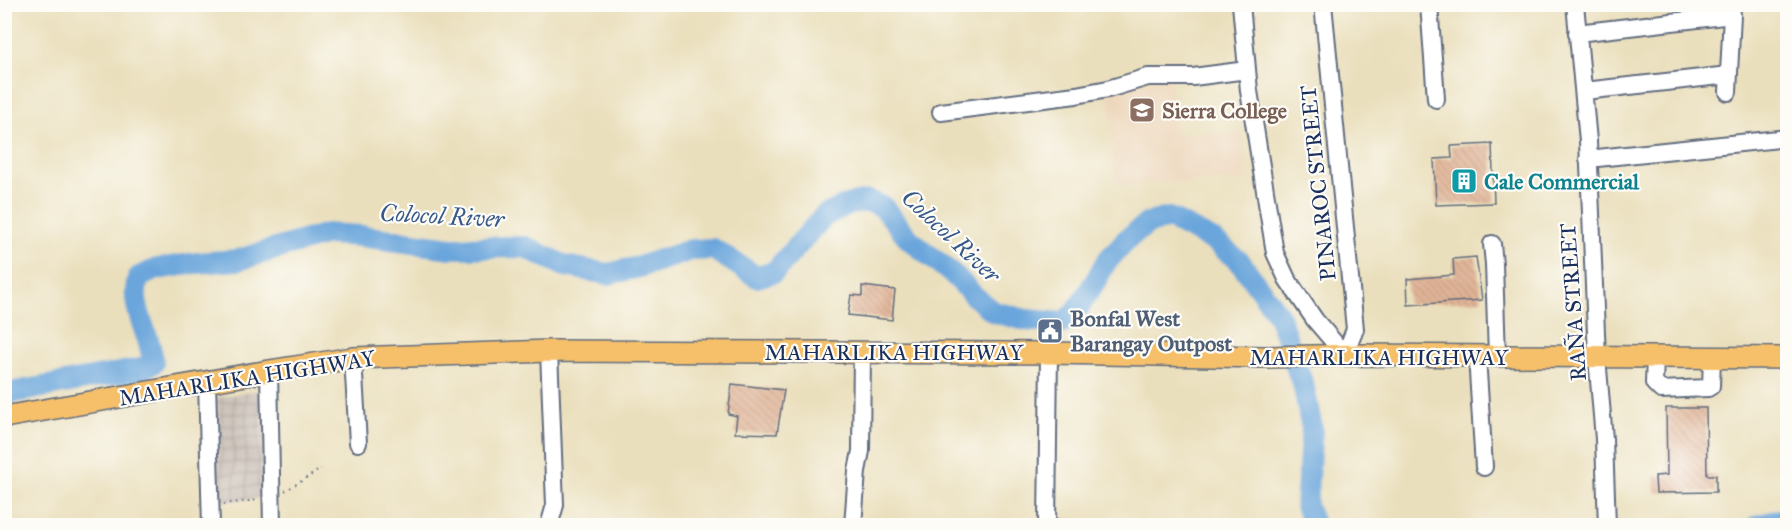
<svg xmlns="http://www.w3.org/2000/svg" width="1792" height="530" font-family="'IM FELL Great Primer',serif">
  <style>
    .built { fill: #edd7bb }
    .industrial { fill: url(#industrial-grid) }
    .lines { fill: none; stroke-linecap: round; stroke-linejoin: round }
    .river { stroke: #6ba6db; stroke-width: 22 }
    .building { fill: url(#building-back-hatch) }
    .minor-casing { stroke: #636d7f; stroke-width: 20 }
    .major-casing { stroke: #636d7f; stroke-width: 24 }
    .path { stroke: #636d7f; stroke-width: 2; stroke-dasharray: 1.5 4.5; stroke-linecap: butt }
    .minor { stroke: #fff; stroke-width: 16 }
    .major { stroke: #f6c06b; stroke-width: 21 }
    .labels { text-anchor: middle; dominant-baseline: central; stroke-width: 4.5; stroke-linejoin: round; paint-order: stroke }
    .education-label { font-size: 22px; font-weight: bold; fill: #785e54; stroke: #fdfcf7; text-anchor: start }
    .culture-label { font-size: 22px; font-weight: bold; fill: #0d838f; stroke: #fdfcf7; text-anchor: start }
    .street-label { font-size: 22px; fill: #1b2f5e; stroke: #fdfcf7 }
    .service-label { font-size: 22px; font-weight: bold; fill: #4e5e75; stroke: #fdfcf7; text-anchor: start }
    .water-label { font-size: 24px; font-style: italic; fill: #37598a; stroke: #fdfcf7 }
  </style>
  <defs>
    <pattern id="industrial-grid" width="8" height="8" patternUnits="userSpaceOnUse" patternTransform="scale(1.5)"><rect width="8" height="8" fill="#ccc2b9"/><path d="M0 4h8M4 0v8" fill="none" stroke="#afa7a1"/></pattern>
    <pattern id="building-back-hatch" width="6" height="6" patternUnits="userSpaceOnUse" patternTransform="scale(1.5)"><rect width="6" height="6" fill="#e1b496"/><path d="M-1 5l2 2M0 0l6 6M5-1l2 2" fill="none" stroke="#c09b84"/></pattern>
  </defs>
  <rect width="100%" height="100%" fill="#fdfcf7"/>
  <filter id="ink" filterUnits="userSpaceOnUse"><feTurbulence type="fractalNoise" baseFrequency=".0167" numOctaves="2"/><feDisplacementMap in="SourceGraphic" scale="12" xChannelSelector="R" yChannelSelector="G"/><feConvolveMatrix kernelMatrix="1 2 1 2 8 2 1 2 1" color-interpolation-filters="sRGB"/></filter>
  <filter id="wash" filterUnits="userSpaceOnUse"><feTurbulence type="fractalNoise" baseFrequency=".008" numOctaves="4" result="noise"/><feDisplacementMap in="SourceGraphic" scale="24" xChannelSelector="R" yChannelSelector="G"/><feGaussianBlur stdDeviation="1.35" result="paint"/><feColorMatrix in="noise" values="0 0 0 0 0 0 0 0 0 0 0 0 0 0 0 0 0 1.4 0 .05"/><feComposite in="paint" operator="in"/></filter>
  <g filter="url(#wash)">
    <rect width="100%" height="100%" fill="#eadfbc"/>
    <path class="built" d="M1170 77 1177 135 1242 132 1249 180 1115 185 1108 89Z"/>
    <path class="industrial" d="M267 389V497L214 503 212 398Z"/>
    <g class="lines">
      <path class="river" d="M4 394 141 369 153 363C152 336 127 305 139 277L157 269 196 263 238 260 327 234 361 236 451 248 525 247 565 266 608 274 639 267 691 250 713 249 757 277 774 272 824 216 850 204 868 201 883 207 910 240 955 276 974 296 994 312 1026 320 1062 323 1074 315 1096 280 1106 262 1126 240 1148 223 1169 218 1214 241 1240 262 1278 314 1304 388 1312 429 1306 506 1314 526
        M1757 526 1779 520 1788 524"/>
    </g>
    <g id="blocks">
      <path class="building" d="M1492 144 1494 203 1436 205 1434 159 1452 158 1451 146Z
        M1476 257 1482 300 1408 305 1407 279 1454 275 1453 259Z
        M862 286 895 290 892 320 848 315 851 295 862 296Z
        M732 384 784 390 777 434 735 433 737 416 728 414Z
        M1666 408H1706L1707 475H1716V492L1656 493 1655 476 1667 475Z"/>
    </g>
  </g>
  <g filter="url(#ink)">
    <use href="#blocks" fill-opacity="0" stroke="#636d7f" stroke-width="1.5"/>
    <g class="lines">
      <defs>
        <path id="minor" d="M1241 4 1249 91 1275 253 1287 279 1315 320 1345 355 1355 329 1323 4
          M1429 4 1436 99
          M1575 4 1588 141 1597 357 1604 439 1607 526
          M1577 33 1732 15
          M1584 91 1729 75
          M1728 92 1732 15 1731 5
          M941 112 1076 95 1108 89 1148 77H1193L1247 70
          M1588 159 1788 138
          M1492 244 1494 264 1497 357
          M549 351 555 505 549 526
          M1477 356 1484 467
          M353 358 358 443
          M1655 358 1654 383 1661 390 1708 388 1711 386 1712 358
          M269 371 272 526
          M207 382 211 526
          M853 526 857 471 861 451 862 352
          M1047 526 1049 353"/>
        <path id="major" d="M4 417 269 371 353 358 410 356 549 351 1049 353 1265 357 1362 355 1788 358"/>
      </defs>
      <use href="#minor" class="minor-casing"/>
      <use href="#major" class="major-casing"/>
      <path class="path" d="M285 491 321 469
        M224 504 257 500"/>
      <use href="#minor" class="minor"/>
      <use href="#major" class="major"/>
    </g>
  </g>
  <defs>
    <symbol id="university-square" viewBox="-11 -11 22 22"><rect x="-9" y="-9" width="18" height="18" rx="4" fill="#8d6e63" stroke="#fdfcf7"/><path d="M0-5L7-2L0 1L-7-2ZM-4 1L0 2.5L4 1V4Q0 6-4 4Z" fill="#fff"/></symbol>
    <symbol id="building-square" viewBox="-11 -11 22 22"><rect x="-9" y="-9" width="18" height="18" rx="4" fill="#0f9aa8" stroke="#fdfcf7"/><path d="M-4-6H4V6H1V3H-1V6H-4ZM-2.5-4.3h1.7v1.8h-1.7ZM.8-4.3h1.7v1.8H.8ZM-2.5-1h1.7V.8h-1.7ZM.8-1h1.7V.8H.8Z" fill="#fff"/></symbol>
    <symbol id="civic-square" viewBox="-11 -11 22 22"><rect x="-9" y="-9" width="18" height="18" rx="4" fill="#5c6f8a" stroke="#fdfcf7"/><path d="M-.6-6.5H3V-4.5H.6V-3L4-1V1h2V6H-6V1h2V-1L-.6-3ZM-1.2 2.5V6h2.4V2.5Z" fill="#fff"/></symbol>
  </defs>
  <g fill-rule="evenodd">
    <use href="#university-square" x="1127" y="95" width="30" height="30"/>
    <use href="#building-square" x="1449" y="166" width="30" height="30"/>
    <use href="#civic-square" x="1035" y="316" width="30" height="30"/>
  </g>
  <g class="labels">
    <g class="education-label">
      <text x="1162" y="110">Sierra College</text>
    </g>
    <g class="culture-label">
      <text x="1484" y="181">Cale Commercial</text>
    </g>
    <g class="street-label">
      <text transform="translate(1318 183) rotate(-96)">PINAROC STREET</text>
      <text transform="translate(1573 302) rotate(-94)">RAÑA STREET</text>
      <text x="894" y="352">MAHARLIKA HIGHWAY</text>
      <text x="1379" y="357">MAHARLIKA HIGHWAY</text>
      <text transform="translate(247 378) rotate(-9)">MAHARLIKA HIGHWAY</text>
    </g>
    <g class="service-label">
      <text x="1070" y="318">Bonfal West<tspan x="1070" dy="25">Barangay Outpost</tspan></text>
    </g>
    <g class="water-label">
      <text transform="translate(442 216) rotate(3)">Colocol River</text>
      <text transform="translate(951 236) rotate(43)">Colocol River</text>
    </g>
  </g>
  <rect width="1792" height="530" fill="none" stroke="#fdfcf7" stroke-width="24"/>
</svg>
